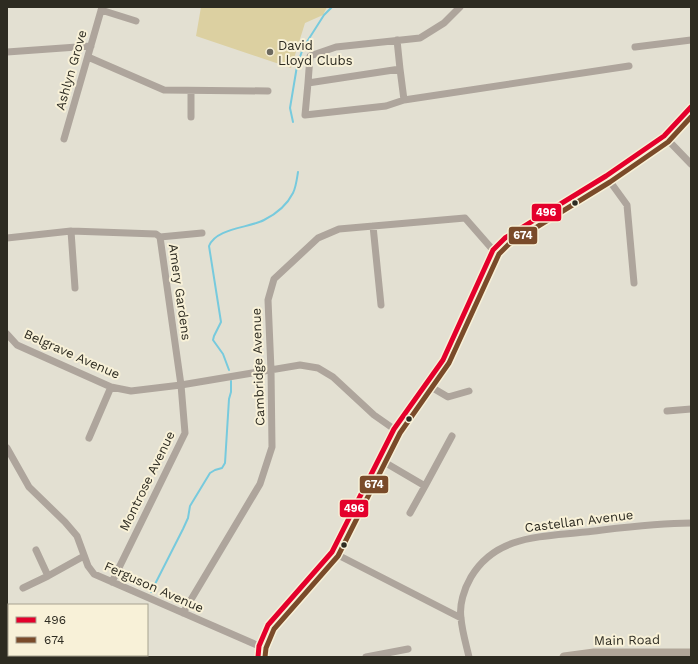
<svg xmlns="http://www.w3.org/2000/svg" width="698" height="664" font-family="'Work Sans',sans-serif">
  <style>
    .green { fill: #dcd0a1 }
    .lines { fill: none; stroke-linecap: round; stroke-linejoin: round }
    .stream { stroke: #77cadd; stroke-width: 2 }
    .minor { stroke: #aea59c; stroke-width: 7 }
    .major { stroke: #b0a598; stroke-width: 9 }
    .bus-1-casing { stroke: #f8f1d8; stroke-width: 8 }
    .bus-2-casing { stroke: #f8f1d8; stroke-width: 8 }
    .bus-1 { stroke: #e4002b; stroke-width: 5 }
    .bus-2 { stroke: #7a4b2a; stroke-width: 5 }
    .poi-dot { fill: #6d6a5f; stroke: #f8f1d8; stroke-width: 1.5 }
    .bus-dot { fill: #2d2b21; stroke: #f8f1d8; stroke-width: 1.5 }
    .labels { text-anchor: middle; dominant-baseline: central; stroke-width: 4; stroke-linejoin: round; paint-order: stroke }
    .poi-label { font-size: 13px; fill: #2d2b21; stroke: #f8f1d8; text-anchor: start }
    .street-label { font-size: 13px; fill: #2d2b21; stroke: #f8f1d8 }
    .line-badge { stroke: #f8f1d8; stroke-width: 1.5 }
    .badge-label { font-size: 11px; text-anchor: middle; font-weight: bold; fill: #fff }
  </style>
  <rect width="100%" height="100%" fill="#e3e0d2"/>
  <path class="green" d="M201 7H327L323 15 305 23 291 68 196 36Z"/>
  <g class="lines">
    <path class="stream" d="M293 122 290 108 297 66 303 48 324 15 332 7
      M229 370 223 354 213 340 214 336 221 322 209 246C216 228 249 228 264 220 276 214 287 205 293 193 296 187 297 178 298 172
      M151 592 183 529 188 518 190 506 210 473 215 470 222 468 225 463 229 399 231 392V381"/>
    <path class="minor" d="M101 10 136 21
      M397 40 400 69 308 83 310 56 336 47 420 38 444 23 460 7
      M635 47 691 40
      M7 52 91 46
      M88 57 164 90 268 91
      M400 69 404 100 629 66
      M308 83 305 115 386 106 404 100
      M191 117V91
      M664 136 691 164
      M64 139 102 7
      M606 176 627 205 634 283
      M373 226 381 305
      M71 231 75 288
      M160 237 202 233
      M7 238 71 231 156 234 160 237 181 385 185 433 112 582
      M7 334 17 345 111 387 131 391 181 385 300 365 318 368 333 377 374 415 394 429
      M426 384 448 397 469 391
      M667 411 691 409
      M89 438 111 387
      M7 448 29 487 65 522 77 536 88 566 94 574 259 646
      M379 459 425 486 452 436
      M410 513 425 486
      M36 550 48 576 84 556
      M332 552 461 618
      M23 588 48 576
      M183 613 260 484 272 447 271 370 268 300 274 279 318 238 339 229 465 218 493 250
      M93 655 95 657
      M36 657 41 655
      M258 657 259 646 268 625 332 552 394 429 443 360 493 250 505 238 606 176 664 136 691 107
      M366 657 408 649
      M469 657C466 644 462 631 461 618 459 605 464 589 471 577 496 535 541 537 585 532 620 528 655 523 691 523"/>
    <path class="major" d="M564 657 594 653H691"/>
    <defs>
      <path id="bus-1" d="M258 657 259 646 268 625 332 552 394 429 443 360 493 250 505 238 606 176 664 136 691 107"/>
      <path id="bus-2" d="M265 657 266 648 274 629 338 556 400 433 449 363 499 254 509 244 610 182 668 142 691 117"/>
    </defs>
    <use href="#bus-1" class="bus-1-casing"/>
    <use href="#bus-2" class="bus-2-casing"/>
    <use href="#bus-1" class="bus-1"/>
    <use href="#bus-2" class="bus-2"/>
  </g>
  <circle class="poi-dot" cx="270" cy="52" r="4"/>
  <g class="bus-dot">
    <circle cx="575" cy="203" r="3.5"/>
    <circle cx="409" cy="419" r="3.5"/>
    <circle cx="344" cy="545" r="3.5"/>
  </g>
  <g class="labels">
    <g class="poi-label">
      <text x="278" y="45">David<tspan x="278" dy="15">Lloyd Clubs</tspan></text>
    </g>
    <g class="street-label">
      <text transform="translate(71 70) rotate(-74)">Ashlyn Grove</text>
      <text transform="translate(180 292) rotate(82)">Amery Gardens</text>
      <text transform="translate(72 354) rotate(24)">Belgrave Avenue</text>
      <text transform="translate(258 367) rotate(-92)">Cambridge Avenue</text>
      <text transform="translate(147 481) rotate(-64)">Montrose Avenue</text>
      <text transform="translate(579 521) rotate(-7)">Castellan Avenue</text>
      <text transform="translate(154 587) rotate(24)">Ferguson Avenue</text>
      <text transform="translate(627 640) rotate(-1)">Main Road</text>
    </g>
  </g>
  <g class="line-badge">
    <rect x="531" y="203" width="31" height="19" rx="4" fill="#e4002b"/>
    <rect x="508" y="226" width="30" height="19" rx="4" fill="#7a4b2a"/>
    <rect x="359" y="475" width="30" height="19" rx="4" fill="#7a4b2a"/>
    <rect x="339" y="499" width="30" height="19" rx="4" fill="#e4002b"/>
  </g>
  <g class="badge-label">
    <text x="546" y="216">496</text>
    <text x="523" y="239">674</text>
    <text x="374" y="488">674</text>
    <text x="354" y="512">496</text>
  </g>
  <rect width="698" height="664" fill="none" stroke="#2d2b21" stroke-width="16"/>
  <rect x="8" y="604" width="140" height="52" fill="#f8f1d8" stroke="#a7a28f"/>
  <rect x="16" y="617" width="20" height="6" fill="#e4002b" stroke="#a7a28f"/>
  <text x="44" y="624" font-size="12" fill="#2d2b21">496</text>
  <rect x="16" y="637" width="20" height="6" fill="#7a4b2a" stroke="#a7a28f"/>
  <text x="44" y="644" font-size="12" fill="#2d2b21">674</text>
</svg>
